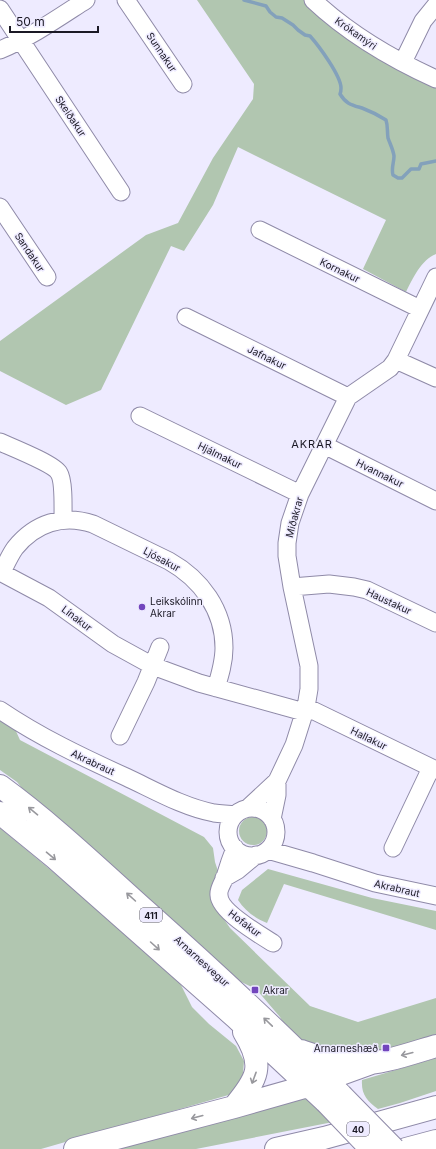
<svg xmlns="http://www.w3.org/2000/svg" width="436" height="1149" font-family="Inter,sans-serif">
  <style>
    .green { fill: #b1c6b0 }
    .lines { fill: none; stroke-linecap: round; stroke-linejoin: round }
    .stream { stroke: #83a1bb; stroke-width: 3.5 }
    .minor-casing { stroke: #8f8aa8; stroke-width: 19 }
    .major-casing { stroke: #8f8aa8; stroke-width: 24 }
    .minor { stroke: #fff; stroke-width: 17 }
    .major { stroke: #fff; stroke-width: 22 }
    .major-bridge-casing { stroke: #8f8aa8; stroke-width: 24; stroke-linecap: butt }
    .major-bridge { stroke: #fff; stroke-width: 22 }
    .oneway { stroke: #98989d }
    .poi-dot { fill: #7245bd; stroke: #eeebff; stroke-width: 1.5 }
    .labels { text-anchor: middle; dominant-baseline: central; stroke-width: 3; stroke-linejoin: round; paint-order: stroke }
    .shield { fill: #eeebff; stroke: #5a5866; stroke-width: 1 }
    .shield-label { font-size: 9px; font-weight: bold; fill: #1b1925 }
    .street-label { font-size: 10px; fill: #1b1925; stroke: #eeebff }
    .poi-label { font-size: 10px; fill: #1b1925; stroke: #eeebff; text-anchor: start }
    .neighbourhood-label { font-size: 11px; letter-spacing: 1px; fill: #1b1925; stroke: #eeebff }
  </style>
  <rect width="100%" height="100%" fill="#eeebff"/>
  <path class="green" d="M197 0H307L436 83V254C421 260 413 278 406 292L363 269 386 220 238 147 213 205 184 251 171 246 101 390 66 405 0 371V341L146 235 178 223 213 158 253 99 254 84Z
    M0 720 15 729 20 740 204 837 213 848 215 862 218 871 217 909 230 928 310 1006 358 1022 436 998V1040L374 1057 311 1050 289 1033 280 1017 256 989 237 980 29 797 17 782 0 770Z
    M239 831a14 14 0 1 1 28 0a14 14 0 1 1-28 0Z
    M0 828 146 949 177 977 192 1007 209 1024 236 1046 244 1061 243 1074 232 1094 41 1149H0Z
    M268 869 372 898 436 911V930L284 884 267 923C255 918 245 911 238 900L242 890Z
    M436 1058V1091L400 1103 378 1109C367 1101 361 1094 362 1080Z
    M306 1098 333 1122 196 1149H106Z"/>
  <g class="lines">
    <path class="stream" d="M244 0 266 6 270 12 276 17 282 18 293 25 298 30 305 35 310 36C319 46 341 76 341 88 341 90 341 92 340 94 346 104 352 105 362 108 370 111 378 115 386 120 388 126 387 131 388 138 390 144 393 149 394 156 394 163 391 168 393 175L398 178H402L411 169H419L421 164 436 161"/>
    <defs>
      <path id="minor" d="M126 0 183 84
        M313 0C348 33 392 59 436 79
        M0 9 121 192
        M0 50C31 37 58 18 86 0
        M403 62 423 21 436 5
        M0 207 47 277
        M260 230 420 309
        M186 317 348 397
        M396 360 436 378
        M140 416 300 494
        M0 442C11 447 54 464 59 473 64 481 63 509 63 519
        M324 445 436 501
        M0 572 49 598 113 644 153 666 199 683 304 712
        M2 572C6 564 10 555 15 548 35 523 63 514 93 524L169 561C201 579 224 610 224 648 224 662 220 675 216 688
        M292 587 329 584 354 587 367 590 436 623
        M306 707 436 770
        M0 710C40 737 82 757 126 777 154 790 183 807 214 813 221 814 228 814 235 815
        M120 736 146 682 160 647
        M248 808 277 781
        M228 832a24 24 0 1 1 48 0a24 24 0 1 1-48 0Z
        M272 819 277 795V781L294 745 306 707 309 689V666L292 587 287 556V543L290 523 300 494 348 397 390 368 396 360 436 277
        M235 848C231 858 228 867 225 877 223 883 218 889 219 895 219 911 260 935 273 943
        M393 848 431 768
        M268 850 313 863 375 883 436 896
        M224 878 238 870 256 855"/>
      <path id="major" d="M0 786C52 824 99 869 147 912 213 971 279 1031 341 1095
        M0 813 55 858 235 1017 326 1102
        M301 1051C319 1057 336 1064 355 1064 379 1065 412 1053 436 1046
        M234 1107C258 1078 265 1066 244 1032
        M75 1149 234 1107 308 1086 377 1061
        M276 1149 324 1138 436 1107
        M406 1149 436 1141"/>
    </defs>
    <use href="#minor" class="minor-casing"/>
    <use href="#major" class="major-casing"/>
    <use href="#minor" class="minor"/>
    <use href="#major" class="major"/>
    <defs>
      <path id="major-bridge" d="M341 1095 394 1149
        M326 1102 371 1149"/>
    </defs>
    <use href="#major-bridge" class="major-bridge-casing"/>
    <use href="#major-bridge" class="major-bridge"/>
  </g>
  <defs><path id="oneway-shaft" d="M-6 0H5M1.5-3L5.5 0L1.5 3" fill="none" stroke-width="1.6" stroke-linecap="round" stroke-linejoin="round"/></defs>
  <g class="oneway">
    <use href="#oneway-shaft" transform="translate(33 811) rotate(-140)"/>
    <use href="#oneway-shaft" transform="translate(51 856) rotate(40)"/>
    <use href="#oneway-shaft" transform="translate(131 897) rotate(-138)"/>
    <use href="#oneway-shaft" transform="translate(155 946) rotate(42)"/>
    <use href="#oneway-shaft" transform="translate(268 1022) rotate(-136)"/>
    <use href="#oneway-shaft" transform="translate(407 1054) rotate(166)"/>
    <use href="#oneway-shaft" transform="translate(254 1078) rotate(110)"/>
    <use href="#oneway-shaft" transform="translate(197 1117) rotate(165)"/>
  </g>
  <g class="poi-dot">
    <circle cx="142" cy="607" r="4"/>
    <rect x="251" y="986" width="8" height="8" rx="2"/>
    <rect x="382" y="1044" width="8" height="8" rx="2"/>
  </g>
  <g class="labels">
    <g class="shield">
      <rect x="140" y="908" width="22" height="14" rx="3"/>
      <rect x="347" y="1122" width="22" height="14" rx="3"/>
    </g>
    <g class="shield-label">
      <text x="151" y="915">411</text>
      <text x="358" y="1129">40</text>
    </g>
    <g class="street-label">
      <text transform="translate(356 33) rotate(35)">Krókamýri</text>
      <text transform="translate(162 52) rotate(56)">Sunnakur</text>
      <text transform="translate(71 116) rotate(56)">Skeiðakur</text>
      <text transform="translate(30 252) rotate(56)">Sandakur</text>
      <text transform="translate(340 270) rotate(26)">Kornakur</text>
      <text transform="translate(267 357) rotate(26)">Jafnakur</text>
      <text transform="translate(220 455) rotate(26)">Hjálmakur</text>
      <text transform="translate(380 473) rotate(26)">Hvannakur</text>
      <text transform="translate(294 517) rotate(-75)">Miðakrar</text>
      <text transform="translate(162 559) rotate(28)">Ljósakur</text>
      <text transform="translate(389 601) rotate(25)">Haustakur</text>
      <text transform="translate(77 618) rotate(37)">Línakur</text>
      <text transform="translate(369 738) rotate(26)">Hallakur</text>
      <text transform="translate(93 762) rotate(25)">Akrabraut</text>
      <text transform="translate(397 888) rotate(13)">Akrabraut</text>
      <text transform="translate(245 923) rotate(37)">Hofakur</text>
      <text transform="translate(202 961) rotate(42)">Arnarnesvegur</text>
    </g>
    <g class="poi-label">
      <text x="150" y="601">Leikskólinn<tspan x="150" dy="12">Akrar</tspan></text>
      <text x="263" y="990">Akrar</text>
      <text x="378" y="1048" text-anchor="end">Arnarneshæð</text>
    </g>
    <g class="neighbourhood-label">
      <text x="312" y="444">AKRAR</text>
    </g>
  </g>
  <path d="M10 26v6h88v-6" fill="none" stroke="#1b1925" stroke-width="2"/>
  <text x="16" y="26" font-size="12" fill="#1b1925" stroke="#eeebff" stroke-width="3" paint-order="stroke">50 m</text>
</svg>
